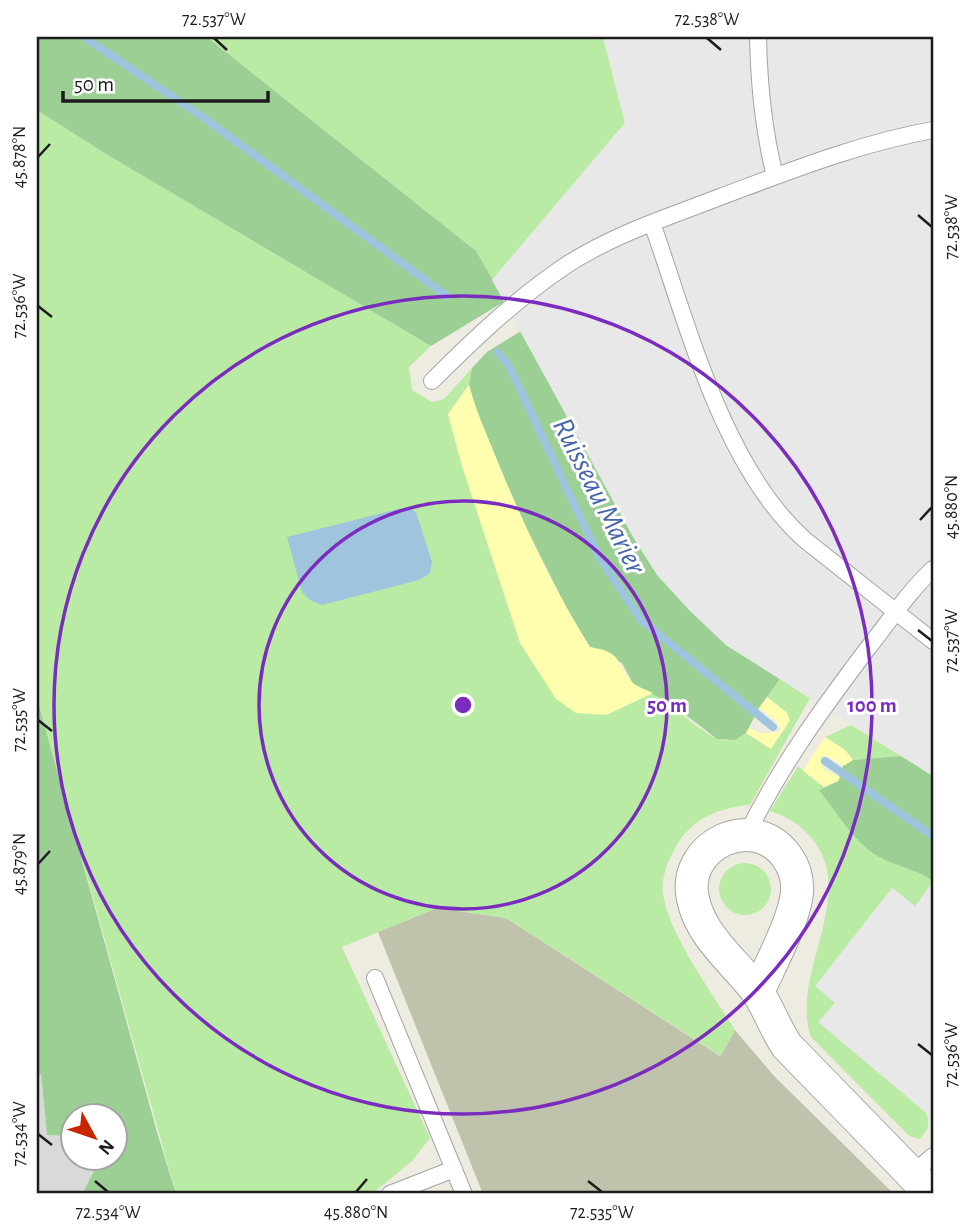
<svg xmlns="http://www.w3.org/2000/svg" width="970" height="1231" font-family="'Alegreya Sans',sans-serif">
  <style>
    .residential { fill: #dad9d9 }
    .construction { fill: #bfc3ac }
    .grass { fill: #baeba4 }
    .forest { fill: #9bcf94 }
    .sand { fill: #fffdae }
    .parking { fill: #e8e8e8 }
    .water { fill: #9fc4de }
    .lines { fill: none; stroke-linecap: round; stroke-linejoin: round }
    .stream { stroke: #9fc4de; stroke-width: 8 }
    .lane-casing { stroke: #a3a3a3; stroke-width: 18 }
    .street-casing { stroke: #a3a3a3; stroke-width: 34 }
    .lane { stroke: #fff; stroke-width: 16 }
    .street { stroke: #fff; stroke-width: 32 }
    .ticks { fill: none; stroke: #1c1c1c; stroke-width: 2.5 }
    .ring { fill: none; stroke: #7b2cbf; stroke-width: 3.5 }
    .labels { text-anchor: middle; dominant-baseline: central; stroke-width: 6; stroke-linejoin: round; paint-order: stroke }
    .water-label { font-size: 30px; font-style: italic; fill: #4667ae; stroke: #fff }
    .centre { fill: #7b2cbf; stroke: #fff; stroke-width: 3.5 }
    .ring-label { font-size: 21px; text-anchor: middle; font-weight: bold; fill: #7b2cbf; stroke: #fff; stroke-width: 6; stroke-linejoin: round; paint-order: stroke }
    .neatline { fill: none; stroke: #1c1c1c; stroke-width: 2.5 }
    .ticks-label { font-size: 18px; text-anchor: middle; fill: #1c1c1c }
  </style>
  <rect width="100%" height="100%" fill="#eeece1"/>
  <path class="residential" d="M37 1074H41L47 1134 73 1136 74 1158H101L84 1190 85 1194H37Z"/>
  <path class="construction" d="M437 908 506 918 720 1056 735 1030 774 1076 894 1194H483L378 932Z"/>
  <path class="grass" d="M207 37H603L625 123 492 280 476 251Z
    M37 110 106 154 431 346 409 367 412 390 432 402 444 399 472 368 469 385 448 414 463 469 606 715 653 693C674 705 696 729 716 738 727 743 737 739 746 733L770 748 787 726V713L767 697 780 679 810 698 750 805C722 807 693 818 678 843 669 859 661 875 663 893 668 934 713 994 735 1030L721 1056 506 918 437 908 342 947 430 1138 412 1161 372 1194H176L37 698Z
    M851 725 901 756 853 760 845 750 825 737Z
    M798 766 824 787 819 790 880 858 924 874 933 881 915 907 892 888 835 1003 819 1022 925 1111C931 1122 929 1131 919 1139L909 1136 811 1037C789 976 858 896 813 840 801 825 788 817 770 811Z
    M719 889a26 26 0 1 1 52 0a26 26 0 1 1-52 0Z"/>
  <path class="forest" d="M37 37H207L476 251 505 301 431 346 106 154 37 110Z
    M521 331 566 412 726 645 780 679 759 708 746 733 735 740 717 739 670 703 633 684 622 663 590 647 570 615 520 516 476 409 469 385 472 368 487 352Z
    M37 698 157 1132 176 1194H85L84 1190 101 1158H116V1116H74L73 1136 47 1135 41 1074H37Z
    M901 756 933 776V881C918 870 900 867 883 859 856 846 837 812 819 790L838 781 843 766 853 760Z"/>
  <path class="sand" d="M469 385C477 415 490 442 501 470 527 531 555 591 590 647 624 653 613 660 632 682 637 687 647 690 653 693L606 715 576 713 556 699 520 643 463 469 448 414Z
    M767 697 787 713 790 720 771 749 746 733 749 728 761 733 779 732 780 728 776 721 759 708Z
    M825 737 845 750 853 760 843 766 829 757 821 756V765L825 770 840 777 838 781 824 787 803 771Z"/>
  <path class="parking" d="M603 37H933V776L726 645 689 610 657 575 633 537 492 280 625 123Z
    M933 883V1123L924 1111 818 1022 835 1003 815 986 892 888 915 906Z"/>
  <path class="water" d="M406 507 416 512 432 562 430 573 419 580 322 605 310 600 302 592 287 537Z"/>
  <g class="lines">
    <path class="stream" d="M84 37 204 118 447 296
      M497 352 509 366 599 557 641 620 773 727
      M825 761 933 836"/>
    <defs>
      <path id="lane" d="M758 37C759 85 763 129 775 176
        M652 223C688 325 723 467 805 540L933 641
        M432 381C473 340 516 299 565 266 612 235 668 217 720 197 790 171 860 143 933 130
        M747 834C781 765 822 709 868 648 889 622 908 592 933 569
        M375 978 464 1194
        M911 1175 933 1156
        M390 1194 454 1169"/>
      <path id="street" d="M758 992C770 965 794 921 797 893 798 880 795 868 787 857 754 810 681 845 693 899 701 937 734 961 756 990 768 1006 775 1029 787 1046L931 1194"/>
    </defs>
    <use href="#lane" class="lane-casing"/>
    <use href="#street" class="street-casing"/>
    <use href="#lane" class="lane"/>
    <use href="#street" class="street"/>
  </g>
  <path class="ticks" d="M214 38 227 50M707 38 721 50M38 157 50 144M918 215 932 227M38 306 52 317M920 520 932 507M918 630 932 641M38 720 52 731M38 864 50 851M918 1044 932 1055M38 1134 52 1145M95 1181 108 1192M588 1181 602 1192M356 1192 367 1179"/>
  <g class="ring">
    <circle cx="463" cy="705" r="204"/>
    <circle cx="463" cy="705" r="409"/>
  </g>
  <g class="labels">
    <g class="water-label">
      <text transform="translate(599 496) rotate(63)">Ruisseau Marier</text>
    </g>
  </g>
  <circle cx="463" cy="705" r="10" class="centre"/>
  <g class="ring-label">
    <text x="667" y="712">50 m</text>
    <text x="872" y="712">100 m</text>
  </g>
  <rect width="970" height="1231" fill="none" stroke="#ffffff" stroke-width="77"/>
  <g transform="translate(94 1137) rotate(130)"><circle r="33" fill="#ffffff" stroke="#a4a4a4" stroke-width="2"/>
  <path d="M0-5L12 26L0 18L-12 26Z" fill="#c82500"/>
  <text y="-10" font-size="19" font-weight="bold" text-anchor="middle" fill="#1c1c1c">N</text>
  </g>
  <path d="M63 91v10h205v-10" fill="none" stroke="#1c1c1c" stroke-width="3.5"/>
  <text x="74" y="91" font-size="21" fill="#1c1c1c" stroke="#ffffff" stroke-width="5" paint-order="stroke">50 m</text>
  <rect x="38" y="38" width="894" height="1154" class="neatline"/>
  <g class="ticks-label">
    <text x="214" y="25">72.537°W</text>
    <text x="707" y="25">72.538°W</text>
    <text transform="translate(19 157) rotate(-90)" y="6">45.878°N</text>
    <text transform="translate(951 227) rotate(-90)" y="6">72.538°W</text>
    <text transform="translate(19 306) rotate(-90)" y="6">72.536°W</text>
    <text transform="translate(951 507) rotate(-90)" y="6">45.880°N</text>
    <text transform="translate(951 641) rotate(-90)" y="6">72.537°W</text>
    <text transform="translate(19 720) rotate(-90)" y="6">72.535°W</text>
    <text transform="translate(19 864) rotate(-90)" y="6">45.879°N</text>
    <text transform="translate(951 1055) rotate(-90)" y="6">72.536°W</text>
    <text transform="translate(19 1134) rotate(-90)" y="6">72.534°W</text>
    <text x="108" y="1218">72.534°W</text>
    <text x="356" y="1218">45.880°N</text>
    <text x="602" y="1218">72.535°W</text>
  </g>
</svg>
